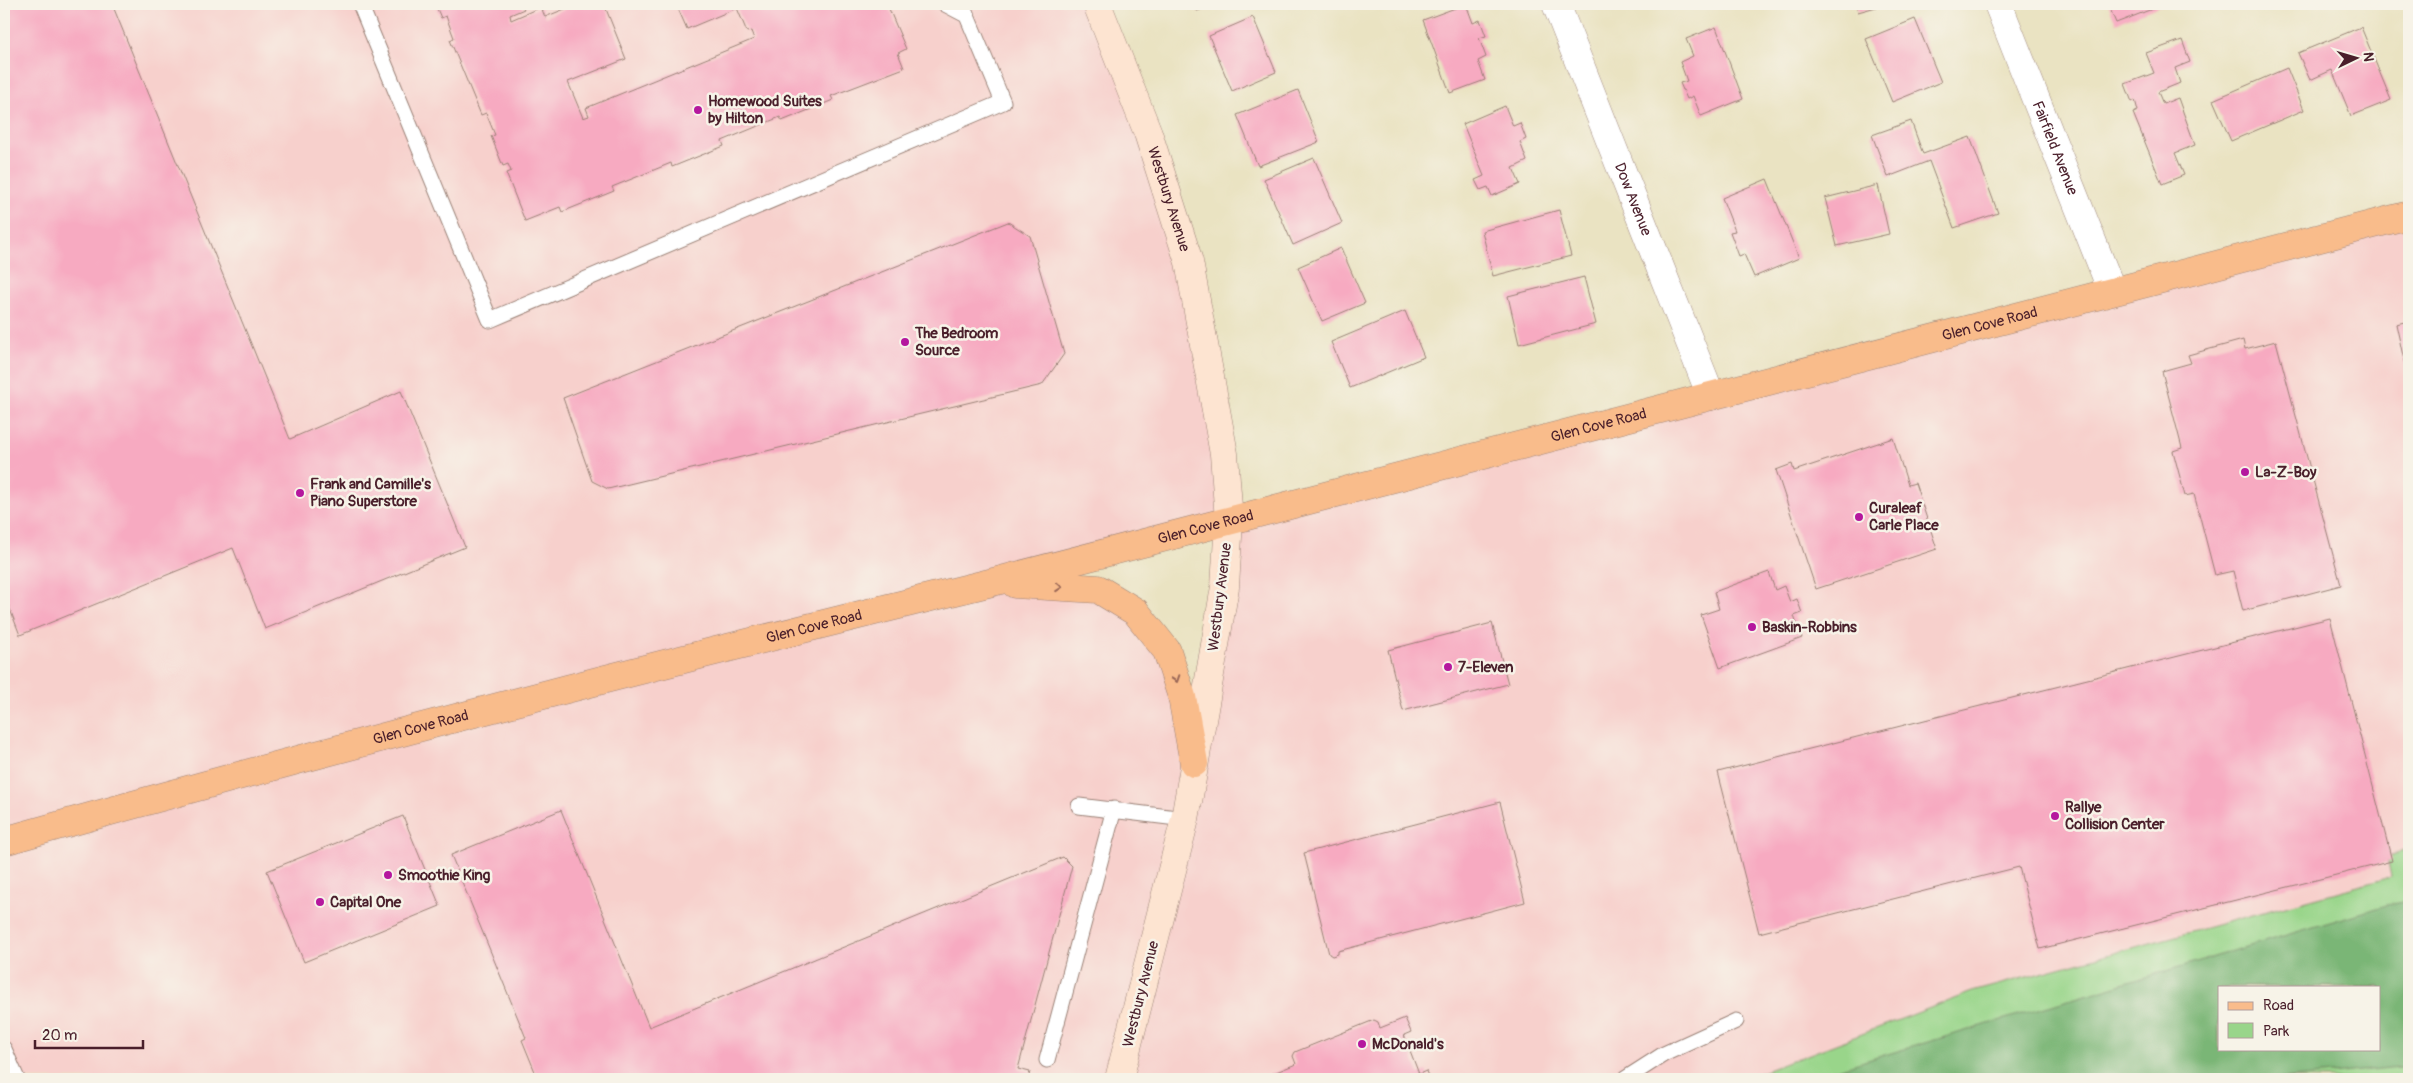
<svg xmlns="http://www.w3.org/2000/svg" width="2413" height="1083" font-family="Pangolin,sans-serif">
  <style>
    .built { fill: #f7d0cc; fill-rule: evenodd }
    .green { fill: #99d58a; stroke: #727a5a; fill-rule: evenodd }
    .forest { fill: #7ab676; stroke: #626a50; fill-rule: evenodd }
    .building { fill: #f7aac1 }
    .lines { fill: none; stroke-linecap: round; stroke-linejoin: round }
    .lane-casing { stroke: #9a8176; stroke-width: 17 }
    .street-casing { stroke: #9a8176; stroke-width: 29 }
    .secondary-casing { stroke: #9a8176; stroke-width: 29 }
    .primary-casing { stroke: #9a8176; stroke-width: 29 }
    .lane { stroke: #fff; stroke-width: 15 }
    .street { stroke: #fff; stroke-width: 28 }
    .secondary { stroke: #fde4d1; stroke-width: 28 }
    .primary { stroke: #f9bc8b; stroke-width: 28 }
    .oneway { stroke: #996656 }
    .poi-dot { fill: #b5179e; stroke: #f7f3e8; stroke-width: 2 }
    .labels { text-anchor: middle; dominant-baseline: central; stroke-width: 5; stroke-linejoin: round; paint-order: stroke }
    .poi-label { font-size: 15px; font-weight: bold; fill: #4a1f2b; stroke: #f7f3e8; text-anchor: start }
    .street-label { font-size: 15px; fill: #4a1f2b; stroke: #f7f3e8 }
  </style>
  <rect width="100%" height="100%" fill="#f7f3e8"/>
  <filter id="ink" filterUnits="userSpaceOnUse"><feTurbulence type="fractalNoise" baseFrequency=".02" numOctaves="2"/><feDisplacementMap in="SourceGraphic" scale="10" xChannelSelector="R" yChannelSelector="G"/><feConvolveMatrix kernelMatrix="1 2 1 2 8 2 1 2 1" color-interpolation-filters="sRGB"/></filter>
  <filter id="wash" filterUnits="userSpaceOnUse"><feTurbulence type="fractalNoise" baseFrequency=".0096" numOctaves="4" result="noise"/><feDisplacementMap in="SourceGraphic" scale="20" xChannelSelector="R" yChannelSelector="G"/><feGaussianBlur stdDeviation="1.12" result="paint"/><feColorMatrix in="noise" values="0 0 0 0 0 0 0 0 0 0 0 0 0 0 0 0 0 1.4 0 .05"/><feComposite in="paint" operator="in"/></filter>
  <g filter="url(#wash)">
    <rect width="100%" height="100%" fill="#eae3c2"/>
    <path class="built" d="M4 4H1102L1139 96 1231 517 2409 215V878L1774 1079H4ZM1231 518 1194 761 1167 651 1098 589 993 582Z"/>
    <path class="green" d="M2409 849V1079H1744L1972 992 2391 877 2387 857ZM2219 987H2379V1049H2219Z"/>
    <path class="forest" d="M2409 901V1066L2283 1079H1804L2387 905ZM2219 987H2379V1049H2219Z"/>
    <g id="blocks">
      <path class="building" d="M4 4H112L290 439 401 391 465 547 265 629 233 548 20 635 4 594Z
        M435 4H521L524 9 510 15 511 20 541 7 545 17 577 4H604L626 59 568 82 583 118 589 116 586 108 754 39 751 31 747 32 737 8 687 29 676 4H887L906 49 898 53 904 68 831 96 833 100 782 121 780 117 722 141 724 146 672 167 671 163 612 187 614 191 562 212 560 207 525 221 506 173 511 171 508 164 503 166 491 136 495 135 486 113 481 115 450 40 454 38 446 16 441 18Z
        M1195 4H1219L1197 11Z
        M1466 4 1473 23 1480 20 1486 36 1479 38 1486 57 1478 61 1485 80 1450 93 1423 20Z
        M1856 4H1887L1858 12Z
        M2108 4H2165L2116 23Z
        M1253 17 1276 72 1232 91 1209 36Z
        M1915 19 1941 82 1892 102 1866 39Z
        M1716 27 1743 99 1701 116 1693 96 1687 99 1680 83 1687 81 1680 62 1693 56 1686 39Z
        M2361 27 2391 100 2351 116 2332 70 2310 80 2298 53Z
        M2182 40 2190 62 2175 68 2180 83 2158 92 2163 104 2178 98 2195 145 2175 153 2184 175 2162 184 2133 113 2138 111 2135 100 2132 102 2125 84 2154 73 2146 53Z
        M2287 68 2304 110 2231 141 2213 100Z
        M1298 90 1319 142 1258 166 1237 115Z
        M1505 106 1513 126 1520 123 1526 139 1520 142 1527 161 1513 168 1520 184 1492 196 1488 187 1480 190 1475 180 1484 176 1463 124Z
        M1911 121 1923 154 1970 137 1998 213 1954 228 1929 161 1888 177 1872 135Z
        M1314 158 1342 223 1293 245 1264 179Z
        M1767 179 1799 258 1754 277 1744 254 1739 256 1730 232 1735 231 1722 198Z
        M1878 185 1889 234 1837 246 1825 198Z
        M1559 210 1571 256 1493 276 1482 231Z
        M1008 222 1030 236 1064 354 1042 385 608 489 592 481 563 398Z
        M1341 248 1365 303 1322 321 1298 267Z
        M1584 277 1596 324 1519 344 1508 296Z
        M1405 311 1424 357 1350 388 1331 342Z
        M2409 321V379H2408L2396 324Z
        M2243 340 2245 349 2276 341 2341 585 2243 611 2233 571 2215 575 2194 494 2185 496 2173 451 2182 448 2162 371 2191 363 2188 355Z
        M1893 438 1908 485 1915 483 1937 549 1816 589 1776 470 1792 464 1794 471Z
        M1769 572 1775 590 1784 586 1790 602 1797 599 1802 613 1794 616 1802 638 1720 668 1701 615 1719 609 1714 592Z
        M2330 618 2392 861 2040 949 2019 867 1759 933 1718 772Z
        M1492 623 1508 684 1403 711 1388 650Z
        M1500 802 1525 902 1338 951V954L1332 956 1329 954 1304 853Z
        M561 810 649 1027 1063 857 1072 866 1018 1069 1030 1072 1028 1079H538L522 1040 526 1038 451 855Z
        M403 816 440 906 304 962 267 871Z
        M1405 1018 1411 1032 1404 1035 1419 1074 1426 1071 1429 1079H1265L1264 1077 1296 1064 1293 1056 1295 1052 1374 1020 1378 1022 1380 1028Z"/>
    </g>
  </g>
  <g filter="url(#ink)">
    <use href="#blocks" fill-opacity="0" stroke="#9a8176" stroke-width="1"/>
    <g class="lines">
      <defs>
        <path id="lane" d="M360 4 490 320 1003 102 962 4
          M945 4 966 15
          M1079 806 1185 819
          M4 1049 17 1079
          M1047 1060 1114 809
          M1625 1079 1664 1054 1736 1021"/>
        <g id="street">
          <path id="s1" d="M1556 4 1711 396"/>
          <path id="s2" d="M1998 4 2112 291"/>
        </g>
        <g id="secondary">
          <path id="s3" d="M1097 4 1148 133 1189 262 1224 454 1229 520 1225 587 1185 819 1119 1079"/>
        </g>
        <g id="primary">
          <path d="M1015 584 1098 589 1136 612 1167 651 1182 697 1194 763"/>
          <path id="s4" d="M4 841C332 748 662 663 993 582L2409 215"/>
        </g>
      </defs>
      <use href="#lane" class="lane-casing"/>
      <use href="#street" class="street-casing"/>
      <use href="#secondary" class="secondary-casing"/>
      <use href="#primary" class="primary-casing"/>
      <use href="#lane" class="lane"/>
      <use href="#street" class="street"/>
      <use href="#secondary" class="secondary"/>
      <use href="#primary" class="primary"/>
    </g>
    <defs><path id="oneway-chevron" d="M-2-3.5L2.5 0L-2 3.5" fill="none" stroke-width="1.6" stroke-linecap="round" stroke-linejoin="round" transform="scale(1.25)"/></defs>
    <g class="oneway">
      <use href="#oneway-chevron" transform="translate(1059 587) rotate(4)"/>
      <use href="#oneway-chevron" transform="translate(1176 679) rotate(71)"/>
    </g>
  </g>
  <g class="poi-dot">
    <circle cx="698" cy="110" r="5"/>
    <circle cx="905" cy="342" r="5"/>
    <circle cx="2245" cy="472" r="5"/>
    <circle cx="300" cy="493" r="5"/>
    <circle cx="1859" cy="517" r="5"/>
    <circle cx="1752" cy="627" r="5"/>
    <circle cx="1448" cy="667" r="5"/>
    <circle cx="2055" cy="816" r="5"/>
    <circle cx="388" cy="875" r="5"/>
    <circle cx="320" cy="902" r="5"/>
    <circle cx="1362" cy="1044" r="5"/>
  </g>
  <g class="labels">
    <g class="poi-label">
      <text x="708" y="101">Homewood Suites<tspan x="708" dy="17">by Hilton</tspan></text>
      <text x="915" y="333">The Bedroom<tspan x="915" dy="17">Source</tspan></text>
      <text x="2255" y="472">La-Z-Boy</text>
      <text x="310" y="484">Frank and Camille's<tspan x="310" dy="17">Piano Superstore</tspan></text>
      <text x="1869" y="508">Curaleaf<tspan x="1869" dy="17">Carle Place</tspan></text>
      <text x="1762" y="627">Baskin-Robbins</text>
      <text x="1458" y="667">7-Eleven</text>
      <text x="2065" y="807">Rallye<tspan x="2065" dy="17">Collision Center</tspan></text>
      <text x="398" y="875">Smoothie King</text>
      <text x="330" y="902">Capital One</text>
      <text x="1372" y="1044">McDonald's</text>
    </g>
    <g class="street-label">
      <text stroke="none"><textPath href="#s2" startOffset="155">Fairfield Avenue</textPath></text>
      <text stroke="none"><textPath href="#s3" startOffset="208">Westbury Avenue</textPath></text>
      <text stroke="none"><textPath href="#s1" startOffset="210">Dow Avenue</textPath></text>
      <text stroke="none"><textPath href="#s4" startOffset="2052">Glen Cove Road</textPath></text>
      <text stroke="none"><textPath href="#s4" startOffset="1648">Glen Cove Road</textPath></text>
      <text stroke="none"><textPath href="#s4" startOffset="1242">Glen Cove Road</textPath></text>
      <text transform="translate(1220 597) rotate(-83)">Westbury Avenue</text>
      <text stroke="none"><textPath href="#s4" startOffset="838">Glen Cove Road</textPath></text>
      <text stroke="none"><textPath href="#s4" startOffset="432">Glen Cove Road</textPath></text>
      <text transform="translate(1141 994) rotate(-76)">Westbury Avenue</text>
    </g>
  </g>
  <rect width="2413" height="1083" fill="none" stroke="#f7f3e8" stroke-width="20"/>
  <rect x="2218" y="986" width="162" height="65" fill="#f7f3e8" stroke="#b29e9c"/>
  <rect x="2228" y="1002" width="25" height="8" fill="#f9bc8b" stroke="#b29e9c"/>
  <text x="2263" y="1010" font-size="15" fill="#4a1f2b">Road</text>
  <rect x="2228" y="1023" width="25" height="15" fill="#99d58a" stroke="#b29e9c"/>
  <text x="2263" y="1036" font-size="15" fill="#4a1f2b">Park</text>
  <g transform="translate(2356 58) rotate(85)" stroke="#f7f3e8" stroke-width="4" paint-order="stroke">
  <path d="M0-4L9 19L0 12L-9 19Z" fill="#4a1f2b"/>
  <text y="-8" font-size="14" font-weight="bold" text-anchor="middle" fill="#4a1f2b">N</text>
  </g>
  <path d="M35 1040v8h108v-8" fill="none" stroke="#4a1f2b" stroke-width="2.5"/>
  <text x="42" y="1040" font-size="15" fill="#4a1f2b" stroke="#f7f3e8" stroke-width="4" paint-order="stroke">20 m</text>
</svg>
